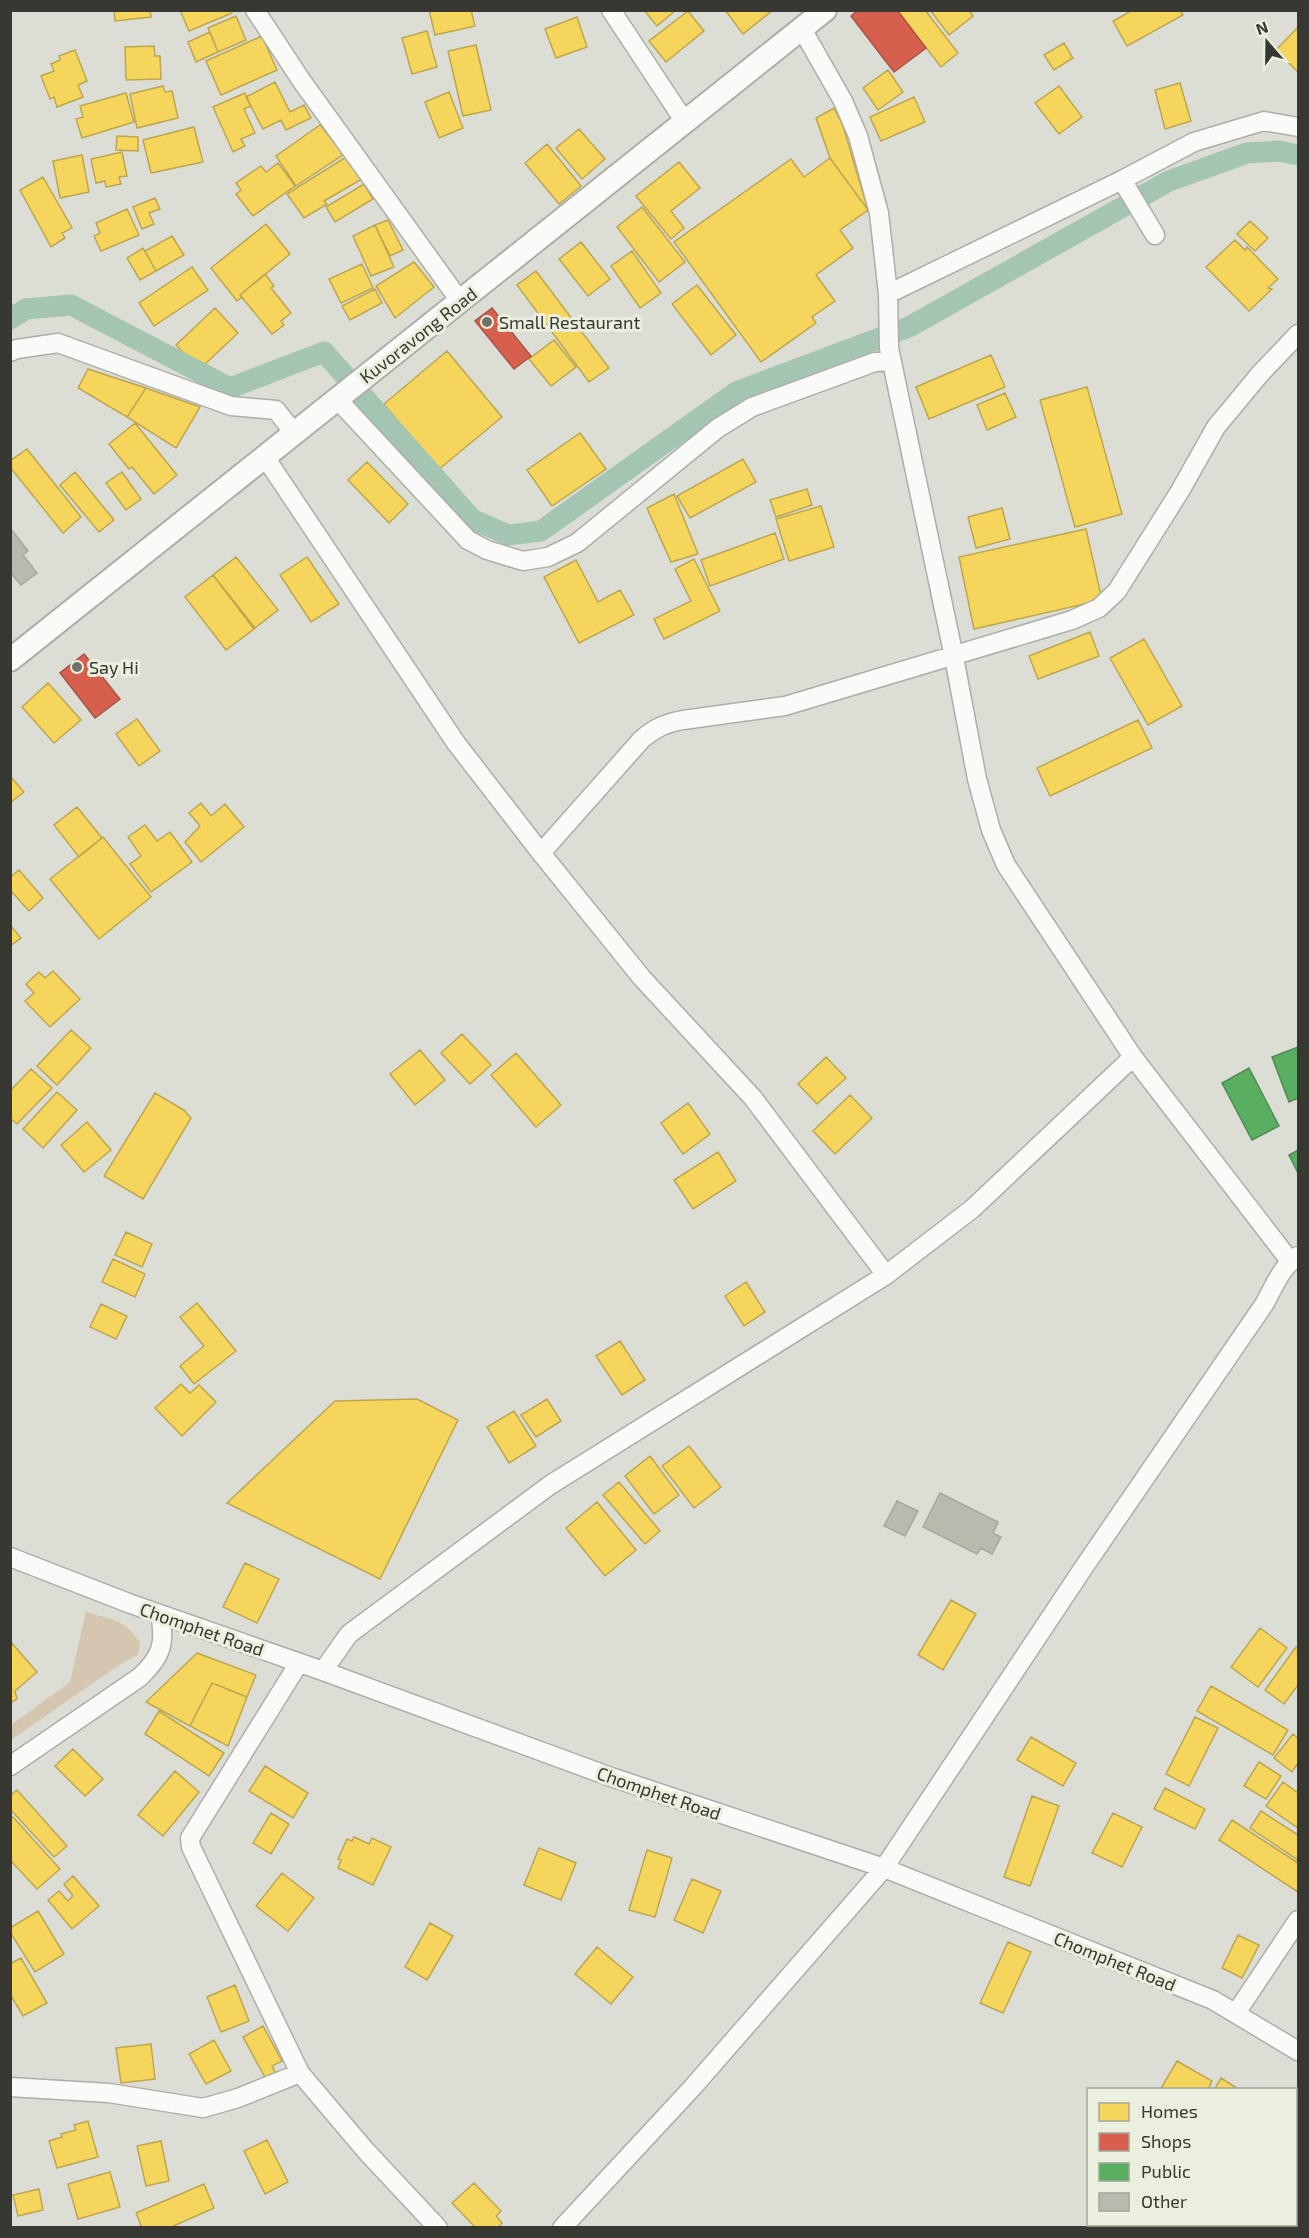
<svg xmlns="http://www.w3.org/2000/svg" width="1309" height="2238" font-family="'Exo 2',sans-serif">
  <style>
    .green { fill: #d5c6b0 }
    .homes { fill: #f6d55c; stroke: #bca64f; stroke-width: 1.5 }
    .shops { fill: #d6604d; stroke: #a65445; stroke-width: 1.5 }
    .public { fill: #5aae61; stroke: #4f8b53; stroke-width: 1.5 }
    .lines { fill: none; stroke-linecap: round; stroke-linejoin: round }
    .canal { stroke: #a5c5b3; stroke-width: 21 }
    .building { fill: #bab9ad; stroke: #a6a69f; stroke-width: 1.5 }
    .minor-casing { stroke: #acaea7; stroke-width: 21 }
    .tertiary-casing { stroke: #acaea7; stroke-width: 26 }
    .minor { stroke: #fafaf9; stroke-width: 18 }
    .tertiary { stroke: #fafaf9; stroke-width: 22 }
    .poi-dot { fill: #70726a; stroke: #ebefde; stroke-width: 2 }
    .labels { text-anchor: middle; dominant-baseline: central; stroke-width: 6; stroke-linejoin: round; paint-order: stroke }
    .poi-label { font-size: 18px; fill: #363831; stroke: #ebefde; text-anchor: start }
    .street-label { font-size: 18px; fill: #363831; stroke: #ebefde }
  </style>
  <rect width="100%" height="100%" fill="#dcded5"/>
  <path class="green" d="M86 1611C112 1622 123 1616 140 1643L138 1655 119 1665 11 1740V1725L70 1682Z"/>
  <path class="homes" d="M114 10H150L151 17 115 21Z
    M180 10H231L232 13 189 31Z
    M429 10H471L475 26 435 35Z
    M644 10H676L657 26Z
    M725 10H773L743 34Z
    M897 10H925L958 53 941 67Z
    M930 10H969L973 16 949 35Z
    M1133 10H1180L1183 15 1127 46 1113 21Z
    M688 11 704 31 666 62 649 41Z
    M236 16 246 40 218 52 208 28Z
    M577 17 587 47 556 58 545 29Z
    M1298 27V69L1297 71 1276 50Z
    M427 31 437 67 412 74 402 38Z
    M210 32 218 52 196 62 188 42Z
    M262 36 277 70 221 95 206 61Z
    M1064 43 1073 58 1054 70 1044 55Z
    M476 45 491 110 463 116 448 51Z
    M154 46 155 56H160L161 79 126 80 125 47Z
    M75 50 87 81 78 85 83 97 57 107 54 97 50 99 41 76 54 71 51 64 60 60 59 56Z
    M888 70 903 92 878 110 863 88Z
    M275 82 290 112 304 105 311 118 286 130 281 120 263 129 246 97Z
    M1180 83 1191 121 1165 129 1155 90Z
    M163 86 165 92 172 91 178 118 137 128 130 94Z
    M1059 86 1082 117 1059 134 1035 103Z
    M449 92 463 128 439 138 425 102Z
    M126 93 134 122 82 138 76 119 83 117 80 106Z
    M245 93 251 106 244 109 255 133 241 139 245 146 233 152 213 107Z
    M914 97 925 122 881 141 870 117Z
    M834 108 843 126 868 210 830 158 816 118Z
    M320 125 344 154 296 186 276 156Z
    M194 127 203 162 151 173 143 140Z
    M579 129 605 159 582 179 556 148Z
    M117 136 138 137V151L116 150Z
    M547 144 581 186 559 204 525 163Z
    M122 152 127 176 119 177 121 184 106 187 105 181 96 183 91 159Z
    M82 155 89 192 60 198 53 161Z
    M346 157 362 179 324 201 327 204 304 218 287 194Z
    M830 158 868 210 840 230 853 248 816 275 835 301 812 317 816 323 761 362 674 242 791 159 804 177Z
    M679 162 700 188 671 211 684 228 671 239 636 196Z
    M278 163 295 186 253 216 236 194 241 190 236 183 261 166 266 172Z
    M43 177 72 228 62 233 65 238 51 247 20 190Z
    M364 184 373 199 335 222 326 207Z
    M155 198 160 209 149 213 154 224 142 229 133 207Z
    M642 207 685 262 659 282 617 227Z
    M127 209 139 235 101 251 94 236 100 233 96 223Z
    M388 220 403 250 390 256 375 225Z
    M1250 221 1268 238 1255 251 1237 234Z
    M266 224 290 254 240 295 242 297 237 301 211 268Z
    M375 225 394 267 371 276 353 236Z
    M172 236 184 255 156 271 145 251Z
    M1235 240 1245 250 1247 247 1278 279 1268 288 1272 289 1249 311 1206 267Z
    M581 242 610 279 588 296 559 259Z
    M143 248 156 271 140 280 127 258Z
    M632 251 661 293 640 308 611 266Z
    M414 262 434 287 395 318 376 286Z
    M362 264 373 288 341 303 329 279Z
    M192 267 208 290 154 326 139 303Z
    M536 271 609 368 589 382 517 285Z
    M265 274 274 286 271 288 291 313 281 321 284 325 272 334 240 295Z
    M697 285 736 335 711 355 672 304Z
    M375 289 382 303 350 320 342 306Z
    M215 308 238 333 203 366 198 361 194 364 176 345Z
    M554 340 576 367 551 386 529 359Z
    M447 351 502 417 438 470 384 404Z
    M991 355 1005 387 929 419 916 387Z
    M88 369 146 388 127 417 78 388Z
    M1087 387 1122 514 1075 527 1040 400Z
    M146 388 200 407 176 448 127 417Z
    M1005 393 1016 417 987 430 977 405Z
    M135 423 177 475 154 494 132 467 129 469 109 444Z
    M580 433 606 469 552 506 527 470Z
    M27 449 81 517 63 533 10 467V461Z
    M743 459 756 482 690 518 677 496Z
    M367 462 408 504 389 523 348 480Z
    M75 472 114 520 99 532 60 485Z
    M122 472 141 499 126 510 106 483Z
    M807 489 812 505 776 517 770 500Z
    M674 494 698 554 671 562 647 508Z
    M821 506 834 547 789 561 776 519Z
    M1002 508 1010 539 976 548 968 517Z
    M1086 529 1102 600 974 629 959 557Z
    M775 533 784 559 710 586 701 560Z
    M236 557 278 610 255 628 213 575Z
    M307 557 339 604 311 622 280 575Z
    M694 559 720 611 664 639 654 619 691 601 675 569Z
    M576 560 598 602 620 590 634 615 579 643 544 577Z
    M213 575 254 629 226 650 185 597Z
    M1090 632 1099 656 1038 679 1029 656Z
    M1144 639 1182 706 1148 725 1110 658Z
    M48 683 81 720 54 743 22 707Z
    M137 719 160 751 139 766 116 734Z
    M1138 720 1152 748 1050 796 1037 768Z
    M10 776 24 792 10 803Z
    M201 803 211 816 225 804 244 827 201 862 185 842 200 826 189 813Z
    M77 807 102 838 79 857 54 825Z
    M145 825 157 841 170 832 192 862 151 892 130 864 141 856 128 837Z
    M103 837 151 897 99 939 50 879Z
    M19 870 43 898 29 911 10 890V877Z
    M10 925 21 938 10 946Z
    M53 971 80 999 50 1027 25 1001 34 993 26 984 39 972 45 978Z
    M71 1030 91 1048 57 1085 37 1066Z
    M462 1034 491 1065 470 1084 441 1053Z
    M420 1050 445 1080 415 1105 390 1074Z
    M516 1053 561 1105 536 1127 491 1075Z
    M826 1057 846 1078 817 1104 798 1084Z
    M31 1069 52 1088 17 1124 10 1118V1091Z
    M57 1092 77 1110 43 1148 23 1129Z
    M155 1093 184 1110 191 1118 143 1199 104 1176Z
    M850 1095 872 1118 835 1154 813 1131Z
    M688 1103 710 1134 683 1154 661 1123Z
    M87 1122 111 1150 84 1172 61 1145Z
    M718 1152 736 1181 693 1209 674 1180Z
    M126 1232 152 1244 142 1267 115 1255Z
    M113 1259 145 1274 135 1297 102 1282Z
    M746 1282 765 1312 744 1326 725 1296Z
    M197 1303 236 1351 194 1384 180 1366 204 1346 180 1317Z
    M101 1304 127 1316 116 1339 90 1327Z
    M620 1341 645 1380 622 1395 596 1356Z
    M181 1384 190 1393 199 1385 216 1402 182 1436 155 1408Z
    M417 1399 458 1420 380 1579 227 1503 335 1401Z
    M547 1399 561 1421 536 1437 521 1415Z
    M514 1411 536 1446 509 1463 487 1427Z
    M689 1446 721 1487 694 1508 662 1466Z
    M650 1456 679 1495 654 1514 625 1476Z
    M619 1482 660 1531 645 1544 603 1495Z
    M597 1502 636 1550 605 1576 566 1528Z
    M245 1563 279 1579 257 1623 223 1607Z
    M951 1600 976 1614 943 1670 918 1655Z
    M1260 1628 1287 1648 1258 1687 1231 1667Z
    M10 1641 37 1672 15 1691 17 1699 10 1703Z
    M1296 1647 1298 1649V1685L1284 1704 1265 1690Z
    M197 1653 256 1675 247 1697 212 1683 190 1726 146 1702Z
    M212 1683 247 1697 228 1746 190 1726Z
    M1211 1686 1288 1730 1273 1755 1197 1711Z
    M159 1711 224 1753 209 1776 145 1734Z
    M1195 1717 1218 1728 1189 1786 1166 1774Z
    M1293 1734 1298 1738V1763L1292 1772 1274 1758Z
    M1031 1737 1076 1763 1063 1786 1017 1760Z
    M73 1749 103 1779 85 1796 55 1766Z
    M1259 1762 1281 1776 1266 1799 1244 1786Z
    M265 1766 308 1793 293 1818 249 1791Z
    M175 1771 199 1792 163 1836 138 1815Z
    M1283 1782 1298 1793V1828L1266 1806Z
    M1165 1788 1205 1809 1195 1829 1154 1809Z
    M17 1790 67 1846 54 1857 10 1809V1796Z
    M1032 1796 1059 1806 1030 1886 1004 1877Z
    M1261 1811 1298 1835V1860L1250 1828Z
    M271 1813 289 1824 271 1854 253 1843Z
    M1113 1813 1142 1827 1122 1867 1092 1853Z
    M13 1817 60 1869 37 1889 10 1860V1819Z
    M1232 1820 1298 1863V1892L1219 1840Z
    M354 1837 369 1844 372 1838 391 1847 373 1885 338 1868 341 1860 338 1859 347 1839 352 1841Z
    M539 1848 576 1863 561 1900 524 1885Z
    M647 1850 672 1858 655 1917 629 1910Z
    M282 1873 314 1898 288 1931 256 1906Z
    M73 1876 99 1906 72 1929 48 1900 59 1891 68 1901 73 1896 64 1884Z
    M692 1879 721 1891 703 1933 674 1920Z
    M38 1911 64 1954 35 1972 10 1932V1928Z
    M430 1923 453 1936 427 1980 405 1967Z
    M1238 1935 1259 1945 1242 1978 1222 1968Z
    M1008 1942 1031 1952 1003 2013 980 2003Z
    M597 1947 633 1977 611 2004 575 1974Z
    M21 1958 47 2003 23 2016 10 1994V1964Z
    M235 1985 249 2021 221 2032 207 1997Z
    M263 2026 282 2061 272 2066 277 2076 267 2081 243 2037Z
    M214 2040 231 2071 206 2084 189 2054Z
    M151 2044 155 2079 121 2083 116 2048Z
    M1177 2061 1212 2081 1208 2090H1160Z
    M1221 2078 1240 2090H1214Z
    M88 2121 98 2157 57 2168 49 2141 62 2137 61 2134 76 2130 74 2125Z
    M267 2140 288 2182 265 2194 244 2151Z
    M161 2141 169 2181 146 2186 137 2146Z
    M110 2172 120 2207 78 2219 68 2184Z
    M474 2183 501 2211 496 2216 502 2223 498 2228H476L452 2203Z
    M204 2184 214 2208 169 2228H142L136 2213Z
    M39 2189 43 2210 18 2216 13 2195Z"/>
  <path class="shops" d="M858 10H897L926 48 894 72 851 16Z
    M492 308 531 356 514 369 475 321Z
    M84 654 120 699 95 718 60 673Z"/>
  <path class="public" d="M1298 1047V1098L1289 1102 1272 1057Z
    M1249 1068 1279 1126 1252 1140 1222 1083Z
    M1298 1150V1173L1289 1155Z"/>
  <g class="lines">
    <path class="canal" d="M10 319 26 309 71 305 230 388 324 352 472 519 508 535 541 531 736 392 909 327 1169 181 1247 153 1279 151 1298 155"/>
  </g>
  <path class="building" d="M11 529 28 551 23 555 37 573 21 585 10 572Z
    M940 1493 998 1522 993 1533 1001 1537 992 1554 981 1548 977 1554 923 1527Z
    M897 1501 918 1511 905 1536 884 1526Z"/>
  <g class="lines">
    <defs>
      <path id="minor" d="M255 10 301 80 460 301
        M611 10 685 122
        M802 29 843 101 858 136 879 213 888 294 889 348 954 657 977 779 991 830 1006 865 1133 1057 1290 1261
        M1122 180 1155 235
        M888 294 1122 180 1194 142 1264 121 1298 127
        M10 352 17 349 58 343 231 406 276 410 294 433
        M337 399 468 540 487 550 523 561 548 557 577 543 718 428 752 407 875 362 892 361
        M265 457 456 743 541 853 642 978 753 1098 886 1275
        M541 853 642 739C655 728 666 723 683 720L785 706 1072 620 1099 608 1117 591 1180 491 1216 427 1260 374 1298 334
        M10 1557 131 1604 323 1671 611 1777 884 1868 1213 2000 1298 2051
        M299 1663 190 1838 191 1847 300 2073
        M323 1671 349 1634 550 1485 886 1275 972 1209 1133 1057
        M10 1766 140 1677C161 1657 166 1644 160 1614
        M1236 2013 1298 1920
        M10 2087 109 2093 203 2108 238 2098 300 2073 366 2151 438 2228
        M562 2228 692 2088 884 1868 1084 1567 1265 1303C1274 1286 1282 1266 1298 1256"/>
      <path id="tertiary" d="M10 660 825 10"/>
    </defs>
    <use href="#minor" class="minor-casing"/>
    <use href="#tertiary" class="tertiary-casing"/>
    <use href="#minor" class="minor"/>
    <use href="#tertiary" class="tertiary"/>
  </g>
  <g class="poi-dot">
    <circle cx="487" cy="322" r="6"/>
    <circle cx="77" cy="667" r="6"/>
  </g>
  <g class="labels">
    <g class="poi-label">
      <text x="499" y="322">Small Restaurant</text>
      <text x="89" y="667">Say Hi</text>
    </g>
    <g class="street-label">
      <text transform="translate(418 335) rotate(-38)">Kuvoravong Road</text>
      <text transform="translate(202 1629) rotate(19)">Chomphet Road</text>
      <text transform="translate(659 1793) rotate(19)">Chomphet Road</text>
      <text transform="translate(1115 1961) rotate(22)">Chomphet Road</text>
    </g>
  </g>
  <rect width="1309" height="2238" fill="none" stroke="#363831" stroke-width="24"/>
  <rect x="1087" y="2088" width="210" height="138" fill="#ebefde" stroke="#a3a699" stroke-width="1.5"/>
  <rect x="1099" y="2103" width="30" height="18" fill="#f6d55c" stroke="#a3a699" stroke-width="1.5"/>
  <text x="1141" y="2118" font-size="18" fill="#363831">Homes</text>
  <rect x="1099" y="2133" width="30" height="18" fill="#d6604d" stroke="#a3a699" stroke-width="1.5"/>
  <text x="1141" y="2148" font-size="18" fill="#363831">Shops</text>
  <rect x="1099" y="2163" width="30" height="18" fill="#5aae61" stroke="#a3a699" stroke-width="1.5"/>
  <text x="1141" y="2178" font-size="18" fill="#363831">Public</text>
  <rect x="1099" y="2193" width="30" height="18" fill="#bab9ad" stroke="#a3a699" stroke-width="1.5"/>
  <text x="1141" y="2208" font-size="18" fill="#363831">Other</text>
  <g transform="translate(1267 42) rotate(340)" stroke="#ebefde" stroke-width="4.5" paint-order="stroke">
  <path d="M0-4.5L10 22L0 15L-10 22Z" fill="#363831"/>
  <text y="-9" font-size="16" font-weight="bold" text-anchor="middle" fill="#363831">N</text>
  </g>
</svg>
